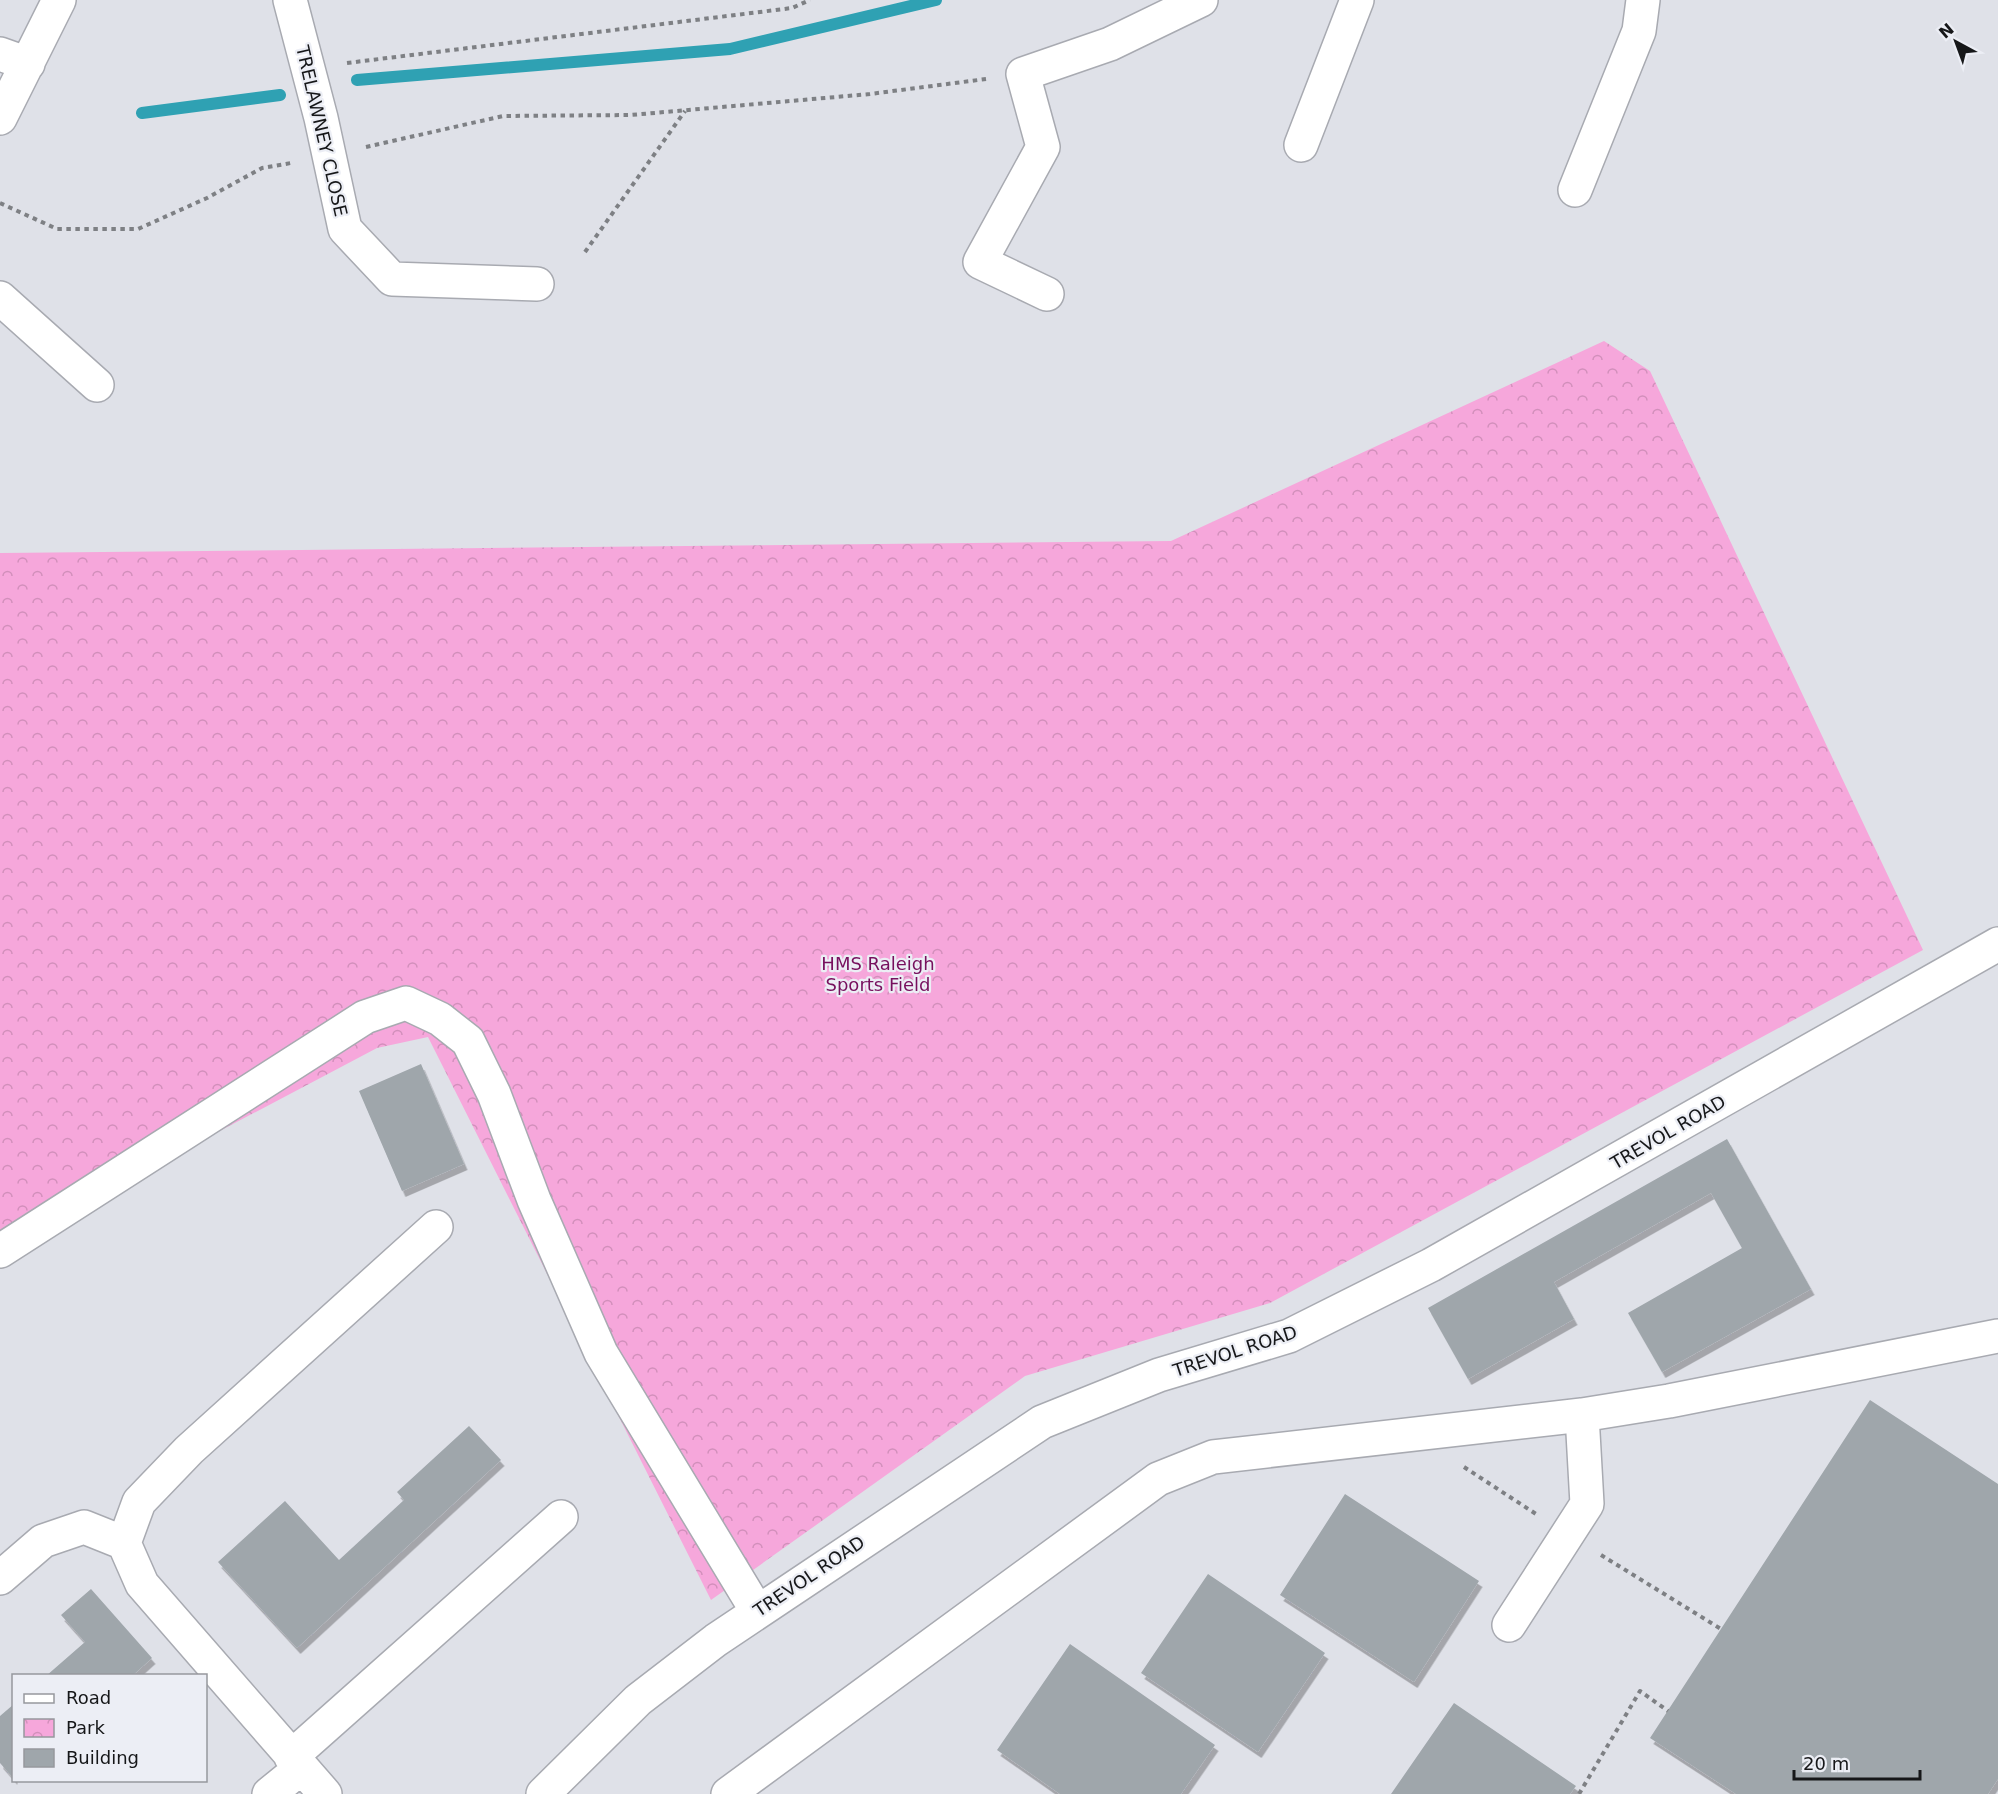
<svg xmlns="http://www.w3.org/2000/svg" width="1998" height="1794" font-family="'DejaVu Sans',sans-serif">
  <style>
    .park { fill: url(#park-crowns) }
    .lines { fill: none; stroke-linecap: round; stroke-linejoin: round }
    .stream { stroke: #2fa1b3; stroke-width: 12 }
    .building { fill: #9fa6ab; filter: url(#shadow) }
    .minor-casing { stroke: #a8aab1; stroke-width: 36 }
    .path { stroke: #7e8084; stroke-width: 4; stroke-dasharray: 4.5 4.5; stroke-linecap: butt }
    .minor { stroke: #fff; stroke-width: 33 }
    .labels { text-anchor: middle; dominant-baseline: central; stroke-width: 4.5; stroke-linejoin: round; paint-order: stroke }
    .street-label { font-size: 18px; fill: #161719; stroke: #eceef5 }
    .park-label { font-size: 18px; fill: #77105e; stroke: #eceef5 }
  </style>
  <defs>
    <pattern id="park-crowns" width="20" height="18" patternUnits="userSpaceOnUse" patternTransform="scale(1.5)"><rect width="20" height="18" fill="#f6a7db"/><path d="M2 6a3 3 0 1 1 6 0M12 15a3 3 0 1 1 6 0" fill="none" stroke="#d28fbb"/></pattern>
    <filter id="shadow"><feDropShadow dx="3.5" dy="6" stdDeviation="0" flood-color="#0004"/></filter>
  </defs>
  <rect width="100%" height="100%" fill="#dfe1e8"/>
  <path class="park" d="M1604 341 1650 371 1923 950 1270 1303 1025 1376 711 1600 428 1037 377 1048 197 1143 0 1265V553L1171 541Z"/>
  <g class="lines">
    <path class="stream" d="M357 80 730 49 936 0
      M142 113 280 95"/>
  </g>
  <path class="building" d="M421 1064 464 1164 402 1191 359 1091Z
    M1727 1139 1811 1289 1662 1372 1628 1313 1742 1248 1711 1193 1554 1282 1574 1319 1468 1379 1428 1308Z
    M1870 1400 1998 1484V1779L1988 1794H1736L1650 1738Z
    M469 1426 501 1460 297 1648 218 1562 285 1501 339 1560 404 1500 397 1492Z
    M1345 1494 1479 1581 1414 1682 1280 1595Z
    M1208 1574 1325 1653 1258 1752 1141 1673Z
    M91 1589 152 1658 132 1676H46L85 1642 61 1615Z
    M1070 1644 1215 1745 1181 1794H1060L997 1750Z
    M1454 1703 1576 1786 1570 1794H1391Z
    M14 1704V1779L0 1763V1716Z"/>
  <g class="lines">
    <defs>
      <path id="minor" d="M290 0 321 118 345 229 392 279 537 284
        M0 54 28 64
        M0 118 59 0
        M1301 145 1357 0
        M1575 190 1639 31 1643 0
        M1047 294 980 262 1043 147 1023 74 1110 44 1201 0
        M0 298 97 385
        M0 1251 365 1017 406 1003 440 1019 468 1041 494 1094 534 1200 601 1353 757 1611
        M0 1578 43 1541 84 1527 124 1543
        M1509 1625 1587 1504 1582 1415
        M291 1757 561 1517
        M269 1794 301 1768
        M325 1794 142 1584 124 1543 139 1502 189 1450 436 1227
        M543 1794 638 1700 716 1640 1042 1422 1159 1375 1289 1336 1431 1265 1998 944
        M728 1794 1158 1479 1213 1457 1582 1415 1669 1401 1998 1336"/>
    </defs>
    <use href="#minor" class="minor-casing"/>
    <path class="path" d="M347 63 792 8 810 0
      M366 147 503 116 631 115 870 94 986 79
      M0 203 57 229H138L207 198 262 168 291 163
      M585 252 685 111
      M1464 1467 1536 1514
      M1601 1555 1721 1629
      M1579 1794 1640 1691 1668 1711"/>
    <use href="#minor" class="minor"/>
  </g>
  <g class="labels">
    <g class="street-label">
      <text transform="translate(322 131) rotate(77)">TRELAWNEY CLOSE</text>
      <text transform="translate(1668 1132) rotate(-30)">TREVOL ROAD</text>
      <text transform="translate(1235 1351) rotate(-18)">TREVOL ROAD</text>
      <text transform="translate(809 1576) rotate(-34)">TREVOL ROAD</text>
    </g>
    <g class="park-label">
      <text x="878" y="963">HMS Raleigh<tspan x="878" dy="21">Sports Field</tspan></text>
    </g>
  </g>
  <rect x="12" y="1674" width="195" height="108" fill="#eceef5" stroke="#96989d" stroke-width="1.5"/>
  <rect x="24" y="1694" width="30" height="9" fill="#ffffff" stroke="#96989d" stroke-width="1.5"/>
  <text x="66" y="1704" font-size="18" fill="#161719">Road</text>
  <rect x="24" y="1719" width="30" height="18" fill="url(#park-crowns)" stroke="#96989d" stroke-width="1.5"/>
  <text x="66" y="1734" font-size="18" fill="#161719">Park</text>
  <rect x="24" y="1749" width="30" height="18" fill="#9fa6ab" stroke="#96989d" stroke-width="1.5"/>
  <text x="66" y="1764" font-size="18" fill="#161719">Building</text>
  <g transform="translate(1956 42) rotate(319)" stroke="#eceef5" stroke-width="4.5" paint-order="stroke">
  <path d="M0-4.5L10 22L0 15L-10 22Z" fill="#161719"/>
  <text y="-9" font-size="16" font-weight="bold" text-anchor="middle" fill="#161719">N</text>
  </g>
  <path d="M1794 1770v9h126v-9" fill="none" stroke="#161719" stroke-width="3"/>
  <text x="1803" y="1770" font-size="18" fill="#161719" stroke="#eceef5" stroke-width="4.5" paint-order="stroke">20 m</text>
</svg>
